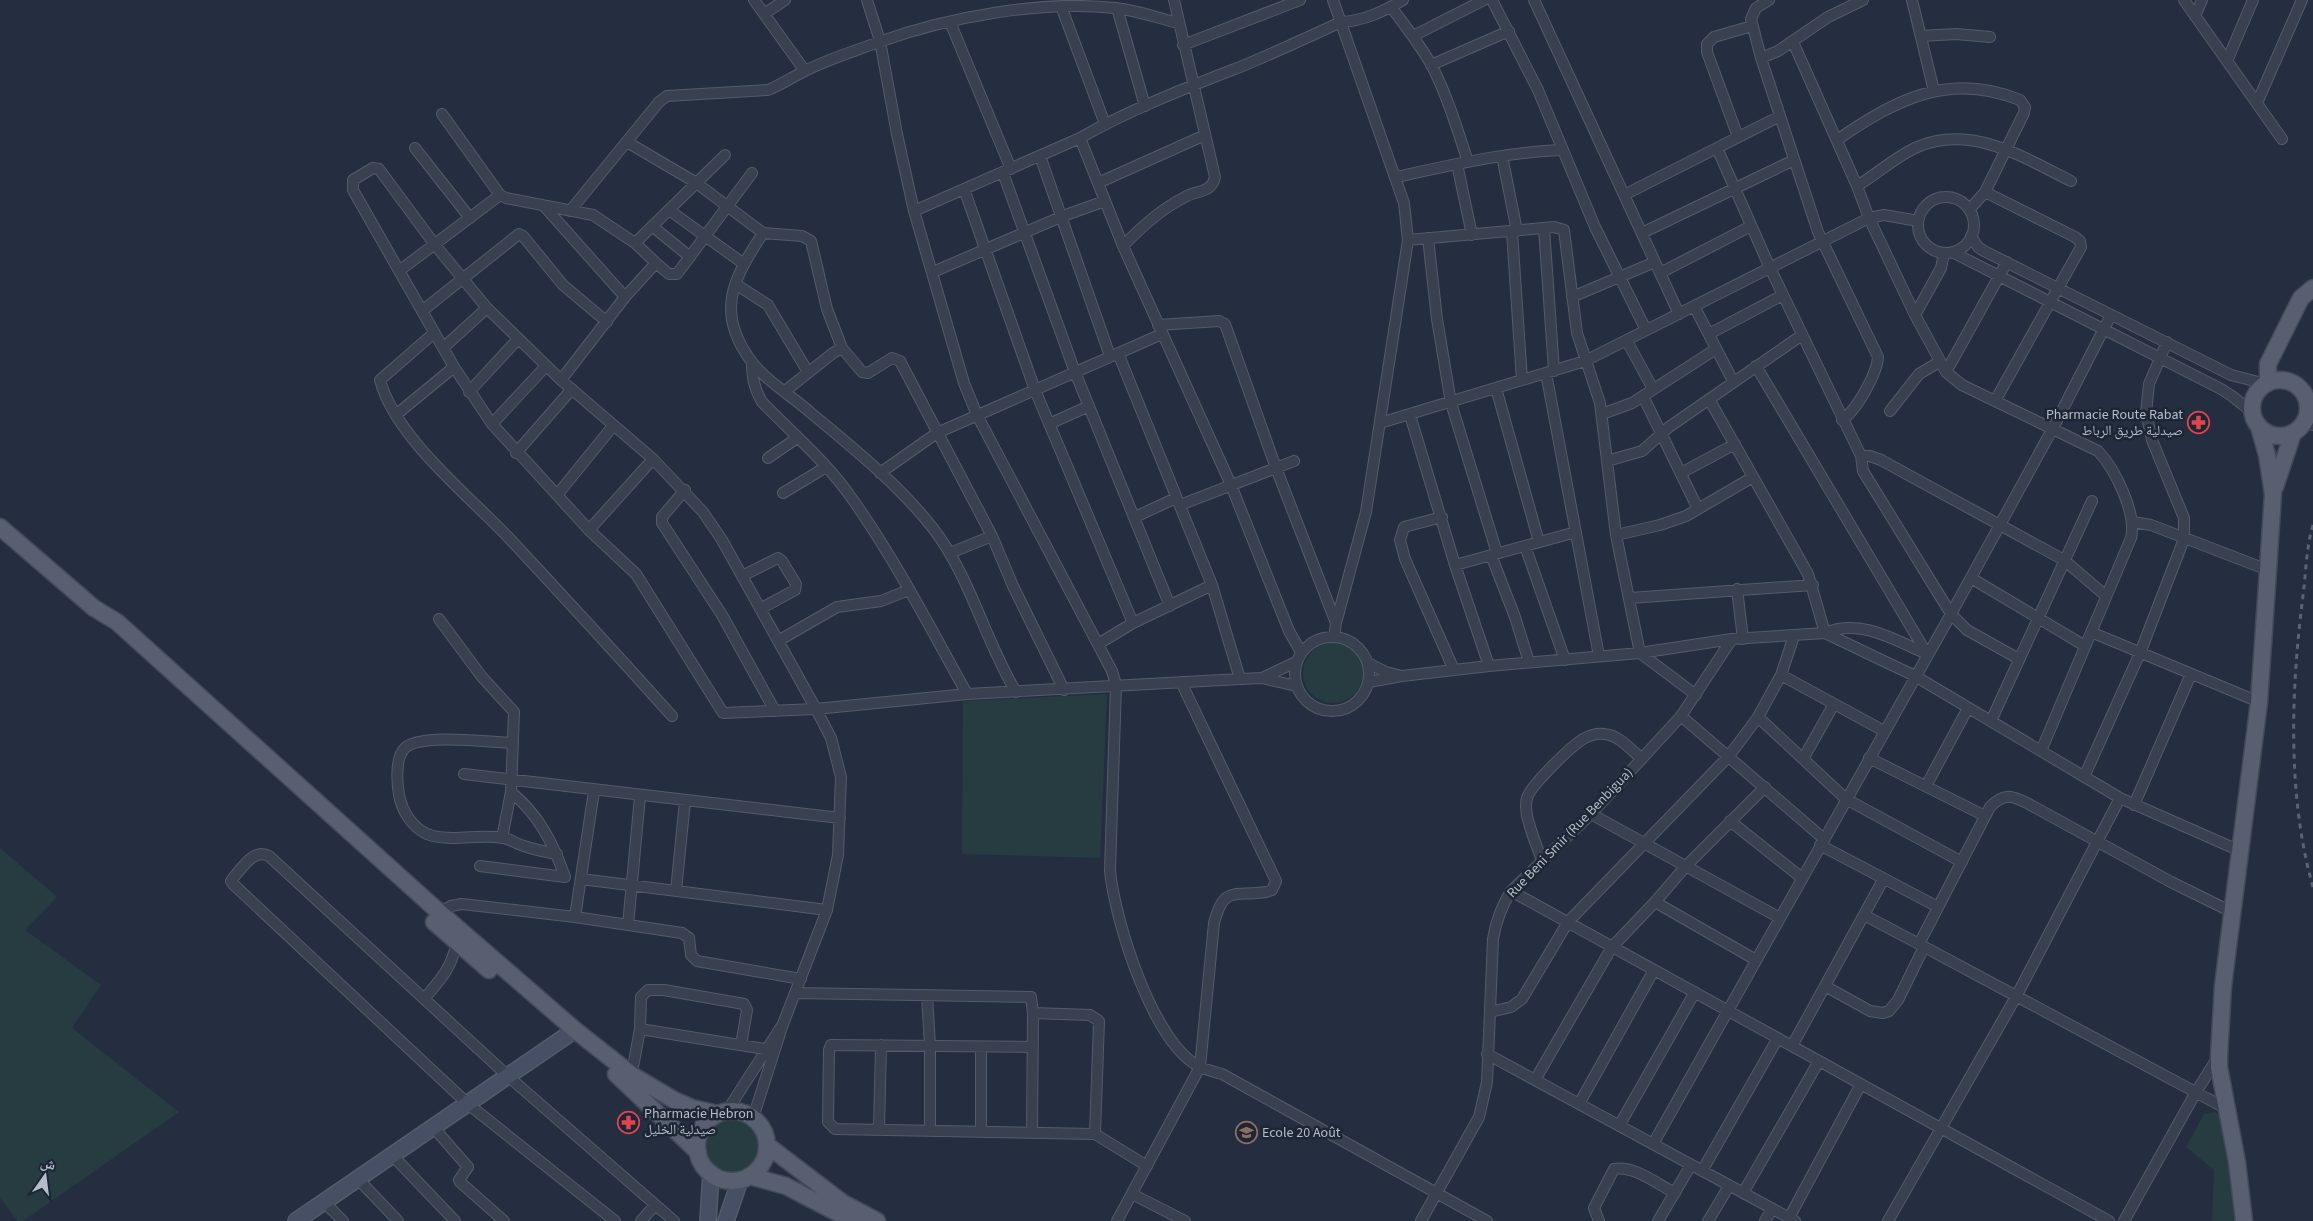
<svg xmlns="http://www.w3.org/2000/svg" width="2313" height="1221" font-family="'Source Sans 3','Noto Naskh Arabic',sans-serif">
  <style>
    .green { fill: #263c41 }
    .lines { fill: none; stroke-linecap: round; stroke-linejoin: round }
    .street-casing { stroke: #535c6a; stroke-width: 12 }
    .secondary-casing { stroke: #535c6a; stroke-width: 18 }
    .primary-casing { stroke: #424a59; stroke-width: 19 }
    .street { stroke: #394150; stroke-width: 10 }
    .secondary { stroke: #464f63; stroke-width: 15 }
    .primary { stroke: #575f70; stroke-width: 16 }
    .rail { stroke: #5b6477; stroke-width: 3; stroke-dasharray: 5 5; stroke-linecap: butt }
    .labels { text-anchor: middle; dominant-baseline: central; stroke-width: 5; stroke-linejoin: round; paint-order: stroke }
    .poi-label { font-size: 14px; fill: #b5bcca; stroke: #1d2635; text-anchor: start }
    .street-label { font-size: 14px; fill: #b5bcca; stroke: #1d2635 }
  </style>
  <rect width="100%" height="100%" fill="#242e40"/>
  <path class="green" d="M1303 673a30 30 0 1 1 60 0a30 30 0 1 1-60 0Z
    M1107 694 1100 858 962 854 963 701Z
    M0 848 57 897 25 930 101 985 72 1028 179 1112 23 1221H18L0 1198Z
    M2214 1112 2229 1119 2242 1221H2212L2214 1170 2186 1147 2204 1114Z
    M704 1145a28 28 0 1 1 56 0a28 28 0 1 1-56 0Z"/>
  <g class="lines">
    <defs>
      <path id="street" d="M754 0 805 71
        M867 0 880 41 897 134 914 211 964 383 977 415 1112 671 1116 685 1110 871C1115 921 1153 1044 1200 1067 1207 1070 1215 1072 1222 1074L1487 1221
        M1333 0 1404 203 1408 240 1366 512 1336 623 1334 637
        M1492 0 1538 90 1595 227 1646 330
        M1534 0 1679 314
        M1769 0 1756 8 1751 19 1761 58 1818 232 1878 357C1877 374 1856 411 1842 420
        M1912 0 1934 91
        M2184 0 2282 139
        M1061 6 1105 124
        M1391 7C1405 25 1419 44 1431 64 1447 95 1457 128 1468 162
        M1117 8 1145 106
        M764 14 785 0
        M2195 16 2202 0
        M950 22 1011 169
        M1413 36 1484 0
        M1921 36 1956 34 1990 37
        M1793 42 1857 186 1869 218 1915 315 1946 372 1962 385 2098 451C2115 469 2137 513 2131 538L2041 751
        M1183 45 1300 0
        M1761 58 1778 51 1828 17 1863 0
        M2227 61 2253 0
        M1431 65 1509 31
        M2257 103 2302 0
        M442 114 500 195 506 198 593 215 635 243 656 263 625 297 561 380
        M1738 137 1707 52V44L1714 37 1752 26
        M1080 138 1123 246 1231 485 1289 631 1301 652
        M1837 140C1895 100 1949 71 2020 100L2025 107 2024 113 1985 192 1970 209
        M627 142 695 182 763 233 802 236 811 241 827 309 842 348
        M415 148 470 218
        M1717 148 1770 268 1861 456
        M1040 156 1110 356
        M1502 156 1517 231
        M1457 164 1472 235
        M1003 173 1075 372 1170 606
        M1396 177C1451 165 1506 152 1562 150
        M1098 183 1205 135
        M1857 186C1877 174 1894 158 1915 148 1970 123 2023 157 2071 181
        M964 189 1035 390 1133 623
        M1985 192 2075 237 2080 241 2081 247 1995 401
        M1624 195 1780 116
        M1918 225a28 28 0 1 1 56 0a28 28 0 1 1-56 0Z
        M544 206 625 297
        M669 210 744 264
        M570 211 659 102 667 96 768 90C781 85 792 77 805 71 828 59 855 51 879 42 948 17 1042 0 1115 8 1136 10 1157 18 1178 23
        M914 211 1080 138C1131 109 1186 88 1240 67 1274 53 1308 37 1341 22 1364 21 1384 11 1403 0
        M652 226 690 257
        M1544 228 1554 371
        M1512 232 1522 380
        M763 233C749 255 731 281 731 308 731 327 740 346 751 361 766 381 792 396 811 413 853 448 898 484 932 527 971 577 984 639 1016 692
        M1642 233 1794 160
        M1971 236 1978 247 1984 251 2231 375 2266 384
        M1428 238 1437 319 1451 403 1497 553
        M1408 240 1554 227 1564 230 1577 333 1600 403 1616 535 1640 653 1696 695
        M635 243 725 155
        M1123 246C1142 226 1161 209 1185 197 1197 190 1212 193 1215 177L1174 0
        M1952 252 2221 389 2232 396 2252 412
        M656 263 669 274H677L752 173
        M399 271 500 195
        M933 272 1063 216 1105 201
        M1660 273 1751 226
        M737 285 768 305 808 372
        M1572 297 1655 262
        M1694 306 1733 381
        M422 311 519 234 523 236 563 285 607 322
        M1915 315 1941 268 1944 253
        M1158 325 1219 321 1225 324 1276 468 1336 623
        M434 333 380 380C395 437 468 495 508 537 563 596 618 656 672 716
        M1709 334 1783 295
        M1627 341 1653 389
        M443 348 487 308
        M1118 353 1212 585 1240 679
        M752 362C752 377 754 388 762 402 792 433 828 463 853 500 896 561 931 629 967 694
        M1756 366 1927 654
        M1946 372 2007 262
        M1546 373 1599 656
        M1496 388 1539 542
        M785 391 833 353 842 348 862 372 868 373 892 358 900 361 992 536 1013 586 1064 690
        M469 392 518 339
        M1643 396 1698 509
        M1890 411 1919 374 1939 362
        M397 414 454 367
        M1602 414 1632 403 1716 349
        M1410 415 1455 565 1489 666
        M2305 421 2313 425
        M1380 423 1585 361 1869 218 1884 215 1918 221
        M492 424 546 366
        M1049 424 1089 406
        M516 453 572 389
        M768 458 797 438
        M1607 461 1642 451 1669 427 1802 335
        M880 473 937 433 1162 334
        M1681 473 1735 444
        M685 490 662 517V523L722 615 775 711
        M783 493 826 467
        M557 495 613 426
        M1180 505 1294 461
        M1135 517 1176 498
        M1442 517 1404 527 1400 540 1405 559 1454 670
        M2133 522 2151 525 2268 570
        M589 530 653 459
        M1616 535 1660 525 1686 516 1753 477
        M1525 546 1565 660
        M950 553 992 536
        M1491 555 1515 617 1529 662
        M1455 565 1576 532
        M742 576 778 558 782 561 796 584 795 590 760 609
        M1971 578 2085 646
        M1737 589 1743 639
        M1630 598 1813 585
        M439 619 482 677 514 712 511 792 502 838
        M2091 632 2259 702
        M1825 633 1915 676 2120 798 2238 850
        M1825 633C1861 618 1894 640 1927 654
        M1295 674a37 37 0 1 1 74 0a37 37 0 1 1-74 0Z
        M778 641 837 607 881 601 909 590
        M1098 644 1133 623 1212 585
        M2019 659 1967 630 1951 614 1863 471 1861 456H1870L1881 460 2064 560 2106 596
        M1368 663 1386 672 1402 676 1369 682
        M1781 675 1884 731
        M1402 676 1489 666 1640 653 1732 639 1825 633 1808 574 1709 399
        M1262 678 1296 662
        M1681 716 1824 839
        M1758 717 1846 799 1962 862
        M1991 721 2092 501
        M513 743C491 742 420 733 405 748 395 757 397 783 399 795 402 811 412 827 427 834 450 843 479 833 503 838 510 839 517 844 524 846 535 850 546 852 557 854
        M1869 758 1985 816
        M1803 759 1834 704
        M464 774 840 818
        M2084 777 2140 653 2184 539V518L2152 440 2146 413 2149 384 2167 342
        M1926 786 1968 708
        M2134 805 2191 674
        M1591 814 1780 918
        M1730 821 1802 878
        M1820 845 1938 907
        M1542 861C1537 845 1522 814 1527 798 1530 786 1573 744 1585 738 1591 735 1597 733 1604 734 1619 735 1630 749 1642 759
        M480 866 565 877C553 843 539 815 511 792
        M581 879 827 910
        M676 891 685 801
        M1511 891 2109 1221
        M1655 902 1756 960
        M435 915 451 906 462 904 575 917 682 933 689 938 691 955 697 961 801 979
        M1864 915 1919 944
        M575 917 594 791
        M628 925 640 796
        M1825 986 1870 1011 1883 1013 1889 1011 1898 1000 1924 947
        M796 993 1031 997 1033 1013 1032 1133
        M927 995 930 1046V1130
        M424 999C442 978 450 970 457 943
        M1490 1012 1511 1007 1522 999 1568 922 1729 756 1758 717 1781 675 1794 636
        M1033 1013 1090 1015 1099 1021 1095 1134 1147 1166
        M783 1024 827 910 838 855 841 777 831 738 816 709 722 540 703 512 653 459 561 380 487 308 435 245 379 169 373 168 353 180V190L454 367 492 424 589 530 636 574 723 713 816 709 967 694 1240 679 1262 678 1296 686
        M640 1029 771 1050
        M1792 1046 1883 880
        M981 1047V1131
        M1033 1047 831 1045 829 1050 828 1122 835 1129 1095 1134
        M1487 1054 1795 1221
        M631 1078 640 1029 641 997 648 990H664L744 1004 747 1010 741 1045
        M1535 1080 1612 947 1655 902 1686 866 1765 787
        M1579 1104 1654 970
        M2227 1109 1919 944 1990 807C2004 793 2011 795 2027 803L2171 882 2232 912
        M727 1111 783 1024 753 1118
        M1619 1126 1695 992
        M434 1128 468 1167 459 1180 460 1182 504 1221
        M879 1129 881 1045
        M1653 1144 1951 614 2053 428 2111 315
        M393 1156 455 1221
        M1702 1171 1778 1038
        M358 1179 398 1221
        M1743 1193 1819 1061
        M1132 1194 1185 1221
        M325 1203 343 1221
        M1789 1218 1861 1084
        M615 1221 468 1104 233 884 231 881 233 878C243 867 254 848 269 856L509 1077 674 1221
        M641 1221 655 1205
        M1117 1221 1200 1067 1214 923C1224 885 1233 897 1266 892L1272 890 1276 881 1181 682
        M1421 1221 1479 1117 1487 1082 1493 939C1496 921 1501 907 1511 891L1591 814 1681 716 1732 639
        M1599 1221 1594 1208 1614 1169C1634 1165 1657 1184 1675 1193
        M1658 1221 1691 1165
        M1708 1221 1729 1186
        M1765 1221 1772 1209
        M1888 1221 2017 995 2120 798
        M2124 1221 2196 1092 2218 1057"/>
      <path id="secondary" d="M296 1221 575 1030
        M708 1221 711 1173
        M726 1221 740 1180"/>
      <path id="primary" d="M2252 408a28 28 0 1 1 56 0a28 28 0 1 1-56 0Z
        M2268 383V364L2301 298 2313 288
        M2275 487 2293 433
        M0 527 94 608 117 622 439 912 575 1030 632 1075 674 1100 692 1108 718 1114
        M434 922 489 970
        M616 1074 698 1152
        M697 1146a35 35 0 1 1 70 0a35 35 0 1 1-70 0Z
        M767 1145 843 1203 877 1221
        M750 1176 786 1186 853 1221
        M2244 1221 2237 1162 2219 1067V1056L2223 986 2259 702 2268 570 2273 494 2267 455 2259 427"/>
    </defs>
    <use href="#street" class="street-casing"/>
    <use href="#secondary" class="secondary-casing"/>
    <use href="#primary" class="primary-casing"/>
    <use href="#street" class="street"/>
    <use href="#secondary" class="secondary"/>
    <use href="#primary" class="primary"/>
    <path class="rail" d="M2313 525C2306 548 2306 573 2303 596 2291 689 2287 796 2313 887"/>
  </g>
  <defs>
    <symbol id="pharmacy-ring" viewBox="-11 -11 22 22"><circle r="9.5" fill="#1d2635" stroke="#e0444e" stroke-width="1.5"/><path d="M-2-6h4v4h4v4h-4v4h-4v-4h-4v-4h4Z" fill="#e0444e"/></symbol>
    <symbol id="school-ring" viewBox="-11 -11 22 22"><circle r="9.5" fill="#1d2635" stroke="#8d6e63" stroke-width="1.5"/><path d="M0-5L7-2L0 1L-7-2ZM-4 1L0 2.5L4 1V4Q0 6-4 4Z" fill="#8d6e63"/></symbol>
  </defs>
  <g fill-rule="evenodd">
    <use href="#pharmacy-ring" x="2186" y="410" width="25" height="25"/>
    <use href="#pharmacy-ring" x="616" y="1110" width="25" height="25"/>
    <use href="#school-ring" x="1234" y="1120" width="25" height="25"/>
  </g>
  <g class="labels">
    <g class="poi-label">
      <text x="2183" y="415" text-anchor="end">Pharmacie Route Rabat<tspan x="2183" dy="16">صيدلية طريق الرباط</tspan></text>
      <text x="644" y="1114">Pharmacie Hebron<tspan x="644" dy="16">صيدلية الخليل</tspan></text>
      <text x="1262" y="1133">Ecole 20 Août</text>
    </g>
    <g class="street-label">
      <text transform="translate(1570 833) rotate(-46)">Rue Beni Smir (Rue Benbigua)</text>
    </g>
  </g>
  <g transform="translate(45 1176) rotate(14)" stroke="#1d2635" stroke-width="4" paint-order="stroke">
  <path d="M0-4L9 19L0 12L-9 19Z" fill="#b5bcca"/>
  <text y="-8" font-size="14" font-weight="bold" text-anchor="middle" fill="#b5bcca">ش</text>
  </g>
</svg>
